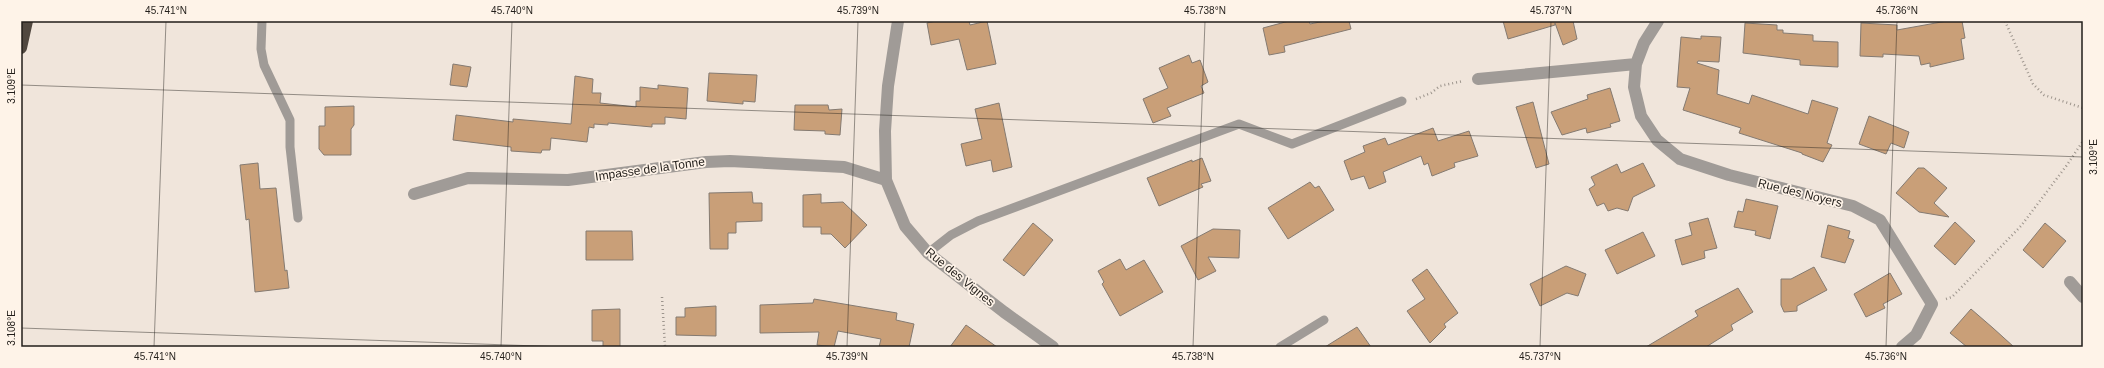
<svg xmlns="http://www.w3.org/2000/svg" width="2104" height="368" font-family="Arial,sans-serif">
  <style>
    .building { fill: #c99f78; stroke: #847a71 }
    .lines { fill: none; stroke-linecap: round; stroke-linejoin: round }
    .path { stroke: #9d958d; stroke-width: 2.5; stroke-dasharray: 1 3; stroke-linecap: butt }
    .lane { stroke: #a09b97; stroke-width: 9 }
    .street { stroke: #a09b97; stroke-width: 12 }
    .highway { stroke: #50473f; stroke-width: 12 }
    .ticks { fill: none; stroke: #221e1a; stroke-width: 1; stroke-opacity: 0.45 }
    .labels { text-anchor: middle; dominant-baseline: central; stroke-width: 3.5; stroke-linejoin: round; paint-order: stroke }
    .street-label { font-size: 12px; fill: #221e1a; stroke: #fef3e8 }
    .neatline { fill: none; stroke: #221e1a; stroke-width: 1.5 }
    .ticks-label { font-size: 10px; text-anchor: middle; fill: #221e1a }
  </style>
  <rect width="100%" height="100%" fill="#f0e5db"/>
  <path class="building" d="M936 21H969L970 25 987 21 996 64 967 70 959 39 931 45 927 23Z
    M1289 21H1309L1310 24 1325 21H1349L1351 29 1284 46 1285 52 1269 55 1263 28Z
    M1503 21H1573L1577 39 1563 45 1555 23V25L1508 39Z
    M1947 21H1962L1965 38 1961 39 1964 59 1930 67V63L1921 65 1919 56 1883 54V57L1860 56 1861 23 1897 25V30Z
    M1745 23 1777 25V30H1783V33L1813 35V41L1838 42V67L1800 65V60L1743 53Z
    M1701 36 1721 37 1719 62 1698 61 1697 63 1719 70 1717 94 1749 104 1752 95 1808 114 1812 100 1838 108 1827 143 1832 145 1823 162 1802 154V153L1739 133 1741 128 1683 110 1690 88 1677 87 1681 37 1701 39Z
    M1189 55 1192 63 1200 60 1208 82 1201 86 1204 93 1167 108 1171 116 1153 123 1143 99 1168 88 1159 68Z
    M453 64 471 67 467 87 450 85Z
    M709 73 757 75 755 102 743 101V104L707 101Z
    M575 76 593 79 592 93H601L600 103 636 107V101H640V87L658 89V85L688 88 686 119 665 117V124H652V127L608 123V125L594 124V128L589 127 587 142 551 138 550 150H542L541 153 511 151V147L453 140 456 115 513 122V119L571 124Z
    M1610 88 1620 121 1610 124 1611 127 1587 133 1586 128 1562 135 1551 112 1588 99 1587 95Z
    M1533 102 1549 164 1536 168 1516 107Z
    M999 103 1012 167 993 172 991 160 966 166 961 144 982 139 975 109Z
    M795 105H828L829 110 842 109 840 135 825 134V131L794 130Z
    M354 106V125L351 129V155H324L319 149V126H325V107Z
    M1869 116 1909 132 1904 148 1891 143 1886 154 1859 144Z
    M1433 128 1438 141 1469 131 1478 156 1454 163 1455 167 1432 176 1428 163 1424 165 1421 156 1383 172 1386 182 1369 189 1364 176 1351 180 1344 161 1365 152 1363 146 1385 138 1388 145Z
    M1202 158 1211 181 1201 184 1203 187 1159 206 1147 178 1192 160V162Z
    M258 163 260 189 276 188 285 271 287 270 289 288 255 292 249 219 246 220 240 165Z
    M1643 163 1655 186 1633 197 1628 211 1617 208 1608 211 1604 203 1597 206 1589 189 1595 185 1591 177 1617 164 1621 173Z
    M1918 168H1924L1947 188 1934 203 1949 217 1919 212 1896 193Z
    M1310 182 1315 188 1319 186 1334 210 1288 239 1268 208Z
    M752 192 753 203H762V221L736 222V233H728V249H710L709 193Z
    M821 194V203L843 202 867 225 845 248 831 234H821V227H803V195Z
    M1746 199 1778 206 1770 239 1755 235 1756 231 1734 227 1738 211 1743 212Z
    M1708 218 1717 248 1704 251 1705 258 1682 265 1675 240 1692 235 1689 223Z
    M1955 222 1975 241 1955 265 1934 246Z
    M1033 223 1053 240 1024 276 1003 260Z
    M2045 223 2066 241 2043 268 2023 250Z
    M1828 225 1850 231 1848 238 1854 240 1845 263 1821 257Z
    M1213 229 1240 230 1239 258 1208 257 1216 271 1198 280 1181 246Z
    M586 231H632L633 260H586Z
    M1643 232 1655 256 1617 274 1605 250Z
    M1120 259 1126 270 1144 260 1163 292 1120 316 1102 284 1104 282 1098 271Z
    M1566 266 1586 274 1578 296 1567 293 1540 306 1530 284Z
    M1814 267 1827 290 1797 306V311L1784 312 1781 305V279H1791Z
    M1427 269 1458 313 1444 324 1446 327 1430 343 1407 311 1425 299 1412 280Z
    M1890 273 1902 294 1883 304 1885 308 1866 317 1854 294Z
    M1738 288 1753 312 1731 325 1733 330 1706 347H1646L1698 316 1695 311Z
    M814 299 897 313 896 320 914 324 909 347H879L881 339 838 331 834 347 817 345 819 332 760 333V305L813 303Z
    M716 306V336L676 335V317H685V308Z
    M620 309V347H603V341H592V310Z
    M1971 309 1993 328 2014 347H1967L1950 333Z
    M966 325 997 347H950Z
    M1357 327 1371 347H1325Z"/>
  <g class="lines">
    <path class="path" d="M2005 21 2033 84 2044 95 2083 108
      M1416 99 1431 93 1440 86 1463 81
      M662 297 665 347
      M1946 299 1952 297 2021 226 2067 165 2083 141"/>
    <path class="lane" d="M262 21 261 49 264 65 290 120V147L298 218
      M928 253 951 235 978 221 1239 124 1292 144 1402 101
      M1280 347 1324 320"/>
    <path class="street" d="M898 21 888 86 885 131 886 180 905 226 928 253 1004 312 1053 347
      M1658 21 1644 43 1636 64 1634 87 1641 116 1657 140 1680 159 1729 175 1853 206 1880 220 1932 304 1916 335 1902 347
      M1478 79 1636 64
      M414 194 468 178 568 180 706 162 730 161 844 167 886 180
      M2070 282 2083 297"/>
    <path class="highway" d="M21 48 27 21"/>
  </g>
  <path class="ticks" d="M21 85 2083 157M21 328 566 347M154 347 166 21M501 347 512 21M847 347 858 21M1193 347 1205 21M1540 347 1551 21M1886 347 1897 21"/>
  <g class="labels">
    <g class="street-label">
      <text transform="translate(650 169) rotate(-8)">Impasse de la Tonne</text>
      <text transform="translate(1800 193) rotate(14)">Rue des Noyers</text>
      <text transform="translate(960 277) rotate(39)">Rue des Vignes</text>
    </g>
  </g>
  <rect width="2104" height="368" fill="none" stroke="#fef3e8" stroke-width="44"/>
  <rect x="22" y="22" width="2060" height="324" class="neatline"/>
  <g class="ticks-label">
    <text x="166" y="14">45.741°N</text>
    <text x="512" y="14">45.740°N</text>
    <text x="858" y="14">45.739°N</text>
    <text x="1205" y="14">45.738°N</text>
    <text x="1551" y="14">45.737°N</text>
    <text x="1897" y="14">45.736°N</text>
    <text transform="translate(11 86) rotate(-90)" y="4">3.109°E</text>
    <text transform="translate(2093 157) rotate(-90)" y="4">3.109°E</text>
    <text transform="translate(11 328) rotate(-90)" y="4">3.108°E</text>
    <text x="155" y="360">45.741°N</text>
    <text x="501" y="360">45.740°N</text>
    <text x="847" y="360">45.739°N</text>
    <text x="1193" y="360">45.738°N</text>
    <text x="1540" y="360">45.737°N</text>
    <text x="1886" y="360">45.736°N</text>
  </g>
</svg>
